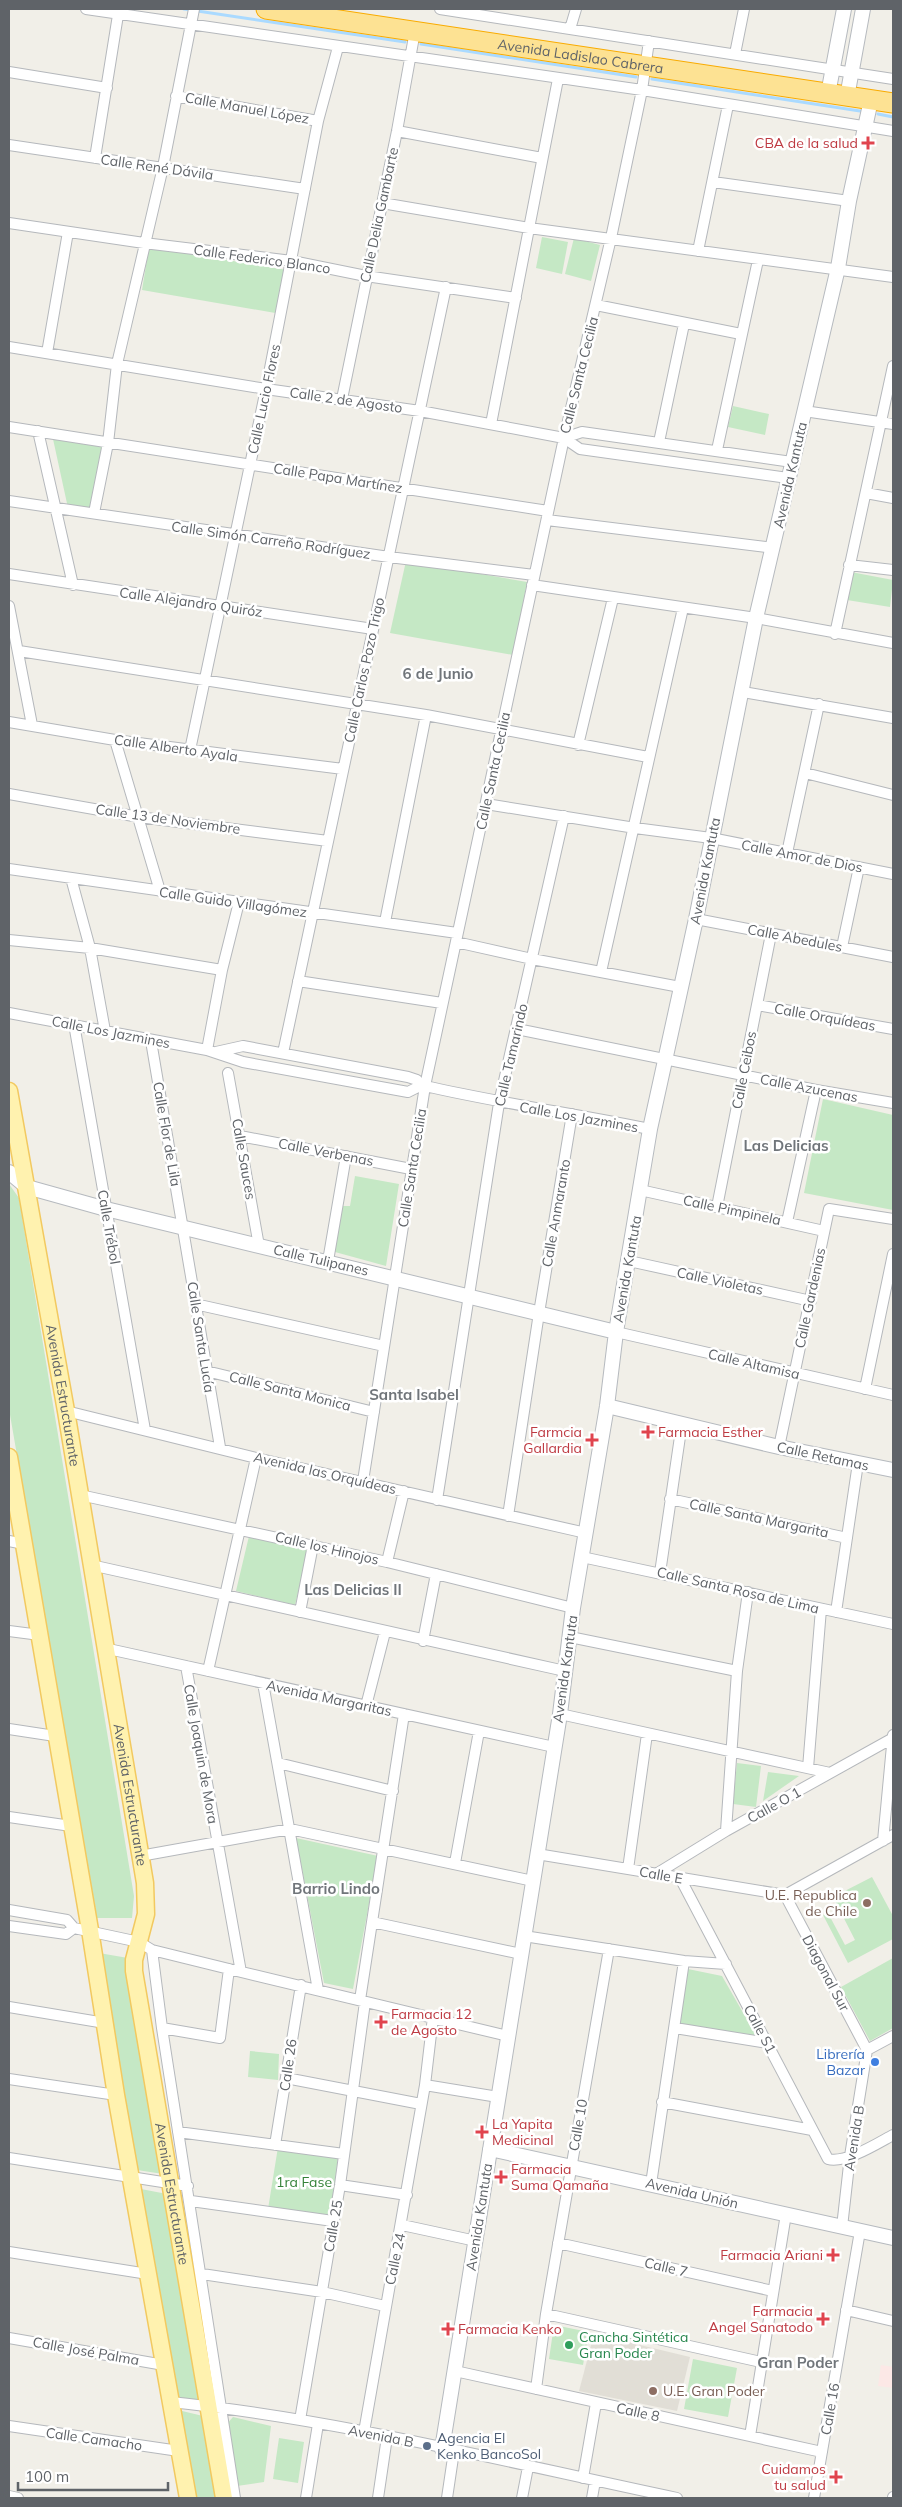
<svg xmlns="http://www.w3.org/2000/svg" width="902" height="2507" font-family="Mulish,sans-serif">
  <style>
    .education { fill: #e1ded6 }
    .medical { fill: #fce8e6 }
    .green { fill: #c5e8c5 }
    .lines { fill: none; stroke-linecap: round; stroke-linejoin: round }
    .stream { stroke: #aadaff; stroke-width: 3 }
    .street-casing { stroke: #b5b8bc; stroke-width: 12 }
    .secondary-casing { stroke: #b6babf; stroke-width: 16 }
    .primary-casing { stroke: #f2c960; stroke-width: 19 }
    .highway-casing { stroke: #f9ab00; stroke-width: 21 }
    .street { stroke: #fff; stroke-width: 10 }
    .secondary { stroke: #fff; stroke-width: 14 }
    .primary { stroke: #fff2af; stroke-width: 16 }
    .highway { stroke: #fde293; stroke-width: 19 }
    .health-dot { fill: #e0444e; stroke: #fff; stroke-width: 2 }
    .education-dot { fill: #8d6e63; stroke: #fff; stroke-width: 2 }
    .shop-dot { fill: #3f7fe0; stroke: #fff; stroke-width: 2 }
    .leisure-dot { fill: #2e9e5b; stroke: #fff; stroke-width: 2 }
    .service-dot { fill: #5c6f8a; stroke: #fff; stroke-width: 2 }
    .labels { text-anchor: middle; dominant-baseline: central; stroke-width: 5; stroke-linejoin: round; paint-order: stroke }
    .street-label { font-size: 14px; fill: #5f6368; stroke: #fff }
    .health-label { font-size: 14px; fill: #be3a42; stroke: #fff; text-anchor: end }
    .education-label { font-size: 14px; fill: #785e54; stroke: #fff; text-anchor: end }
    .shop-label { font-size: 14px; fill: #366cbe; stroke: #fff; text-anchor: end }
    .park-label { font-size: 14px; fill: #348238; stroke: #fff }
    .leisure-label { font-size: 14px; fill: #27864d; stroke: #fff; text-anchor: start }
    .service-label { font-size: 14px; fill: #4e5e75; stroke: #fff; text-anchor: start }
    .neighbourhood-label { font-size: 15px; font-weight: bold; fill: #70757a; stroke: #fff }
  </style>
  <rect width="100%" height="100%" fill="#f1efe8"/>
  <path class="education" d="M594 2334 690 2357 677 2411 579 2391Z"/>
  <path class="medical" d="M881 2365 893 2367V2388L878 2386Z"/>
  <path class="green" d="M542 237 568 242 562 274 536 268Z
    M574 238 600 245 591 281 565 274Z
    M149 247 287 270 281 314 142 290Z
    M733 406 769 414 765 435 728 427Z
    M53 439 107 445 93 507 68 508Z
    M406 561 527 582 513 655 390 633Z
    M851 572 893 580 890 607 847 600Z
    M823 1099 893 1115V1210L804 1193Z
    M355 1176 399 1184 386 1266 335 1252 339 1206H350Z
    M9 1184 19 1198 134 1896 132 1918H97L9 1409Z
    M249 1536 308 1550 295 1605 236 1591Z
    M737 1763 761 1766 756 1807 733 1804Z
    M768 1772 799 1776 763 1801Z
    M296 1838 378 1856 353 1989 324 1983Z
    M872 1877 893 1916V1939L848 1963 823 1915 828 1913 845 1945 855 1940 833 1897Z
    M99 1953 128 1958 163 2174 137 2170Z
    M893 1958V2028L870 2041 841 1987Z
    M683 1968 722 1976 757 2037 680 2024Z
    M250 2051 279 2054 278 2080 248 2077Z
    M278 2147 338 2156 331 2215 268 2209Z
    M141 2189 167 2194 200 2401 177 2397Z
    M554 2325 589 2332 583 2365 549 2359Z
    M693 2359 737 2368 728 2417 684 2409Z
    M178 2410 203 2416 216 2498H194Z
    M233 2417 271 2426 264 2482 237 2486 226 2425Z
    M279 2438 304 2442 298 2483 273 2479Z"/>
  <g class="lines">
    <path class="stream" d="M184 9 405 42
      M421 44 636 77
      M652 79 860 111
      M878 114 893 117"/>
    <defs>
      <path id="street" d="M86 9 642 90 893 131
        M440 9 893 79
        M570 29 576 9
        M735 54 744 9
        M9 72 107 88
        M176 96 318 121
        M397 131 542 158
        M9 145 305 189
        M95 158 118 15
        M713 182 849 201
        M382 203 529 228 893 277
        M9 223 144 243 292 261 366 276 516 298
        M698 251 728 105
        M596 305 741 334
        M9 347 266 389 420 411 564 438 580 449 788 478
        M47 353 68 232
        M342 399 397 131 415 31
        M804 411 893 424
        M491 424 558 79
        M9 427 548 511
        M38 431 73 585
        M564 438 582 432 792 462
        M659 442 684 324
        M717 450 758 260
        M866 493 893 498
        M9 501 389 557 534 575
        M94 513 108 443 117 364 163 167 194 9
        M547 520 774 548
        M849 565 893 570
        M9 574 373 629
        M532 585 756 618 893 643
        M9 606 32 725
        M835 634 893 366
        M19 651 426 715 648 757
        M743 692 893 718
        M9 722 115 740 343 769
        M115 740 160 891
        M578 745 613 598
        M190 750 266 389 318 121 338 47
        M805 773 893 795
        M9 794 139 817 328 841
        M486 804 635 828 711 838 893 874
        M787 853 819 704
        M9 869 457 933
        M71 878 90 948 105 1031
        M696 919 893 957
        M385 922 426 715
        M9 940 90 948 222 970
        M456 942 532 959 680 987
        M842 947 859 867
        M601 972 683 608
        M298 981 442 1003
        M757 1005 893 1029
        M9 1013 207 1050 243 1062 408 1092 420 1086H425C500 1103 575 1114 650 1129
        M74 1024 145 1430
        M517 1029 816 1090 893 1103
        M151 1041 220 1447
        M207 1050 222 970 239 902
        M216 1052 243 1046 408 1077 417 1080 420 1086
        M283 1053 446 287
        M228 1073 259 1246
        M240 1136 411 1169
        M640 1190 824 1231
        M717 1207 771 934
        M787 1222 816 1090
        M328 1261 346 1156
        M629 1261 811 1301
        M195 1304 384 1346
        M616 1332 893 1395
        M206 1371 374 1412
        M865 1389 893 1254
        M66 1411 256 1458 586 1533
        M779 1447 829 1209 893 1219
        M363 1481 425 1086 564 438 611 238 642 90 649 41
        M80 1495 387 1562 573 1608
        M670 1499 847 1538
        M437 1500 499 1103 564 816
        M508 1516 539 1313 572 1114
        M9 1541 24 1544
        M582 1557 893 1624
        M387 1562 404 1491
        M91 1565 565 1671
        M660 1573 682 1423
        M300 1612 313 1545
        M836 1612 858 1463
        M9 1631 40 1635
        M570 1637 737 1671
        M423 1641 436 1574
        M104 1648 554 1747
        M186 1666 241 1972
        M208 1671 256 1458
        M263 1683 318 1990
        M366 1706 385 1632
        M560 1714 830 1773
        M9 1729 55 1736
        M278 1763 393 1791
        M808 1768 821 1609
        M9 1817 71 1826
        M726 1831 737 1671 748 1592
        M883 1841 893 1735
        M537 1854 785 1895
        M140 1856 290 1829 533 1881
        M455 1863 479 1731
        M628 1869 647 1734
        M656 1874 726 1831 893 1738
        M680 1878 828 2159C845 2164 878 2143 893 2135
        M785 1895 867 2050
        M785 1895 893 1835
        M9 1910 67 1920 74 1928
        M372 1922 521 1954
        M9 1926 66 1934 74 1928 139 1942 152 1950 229 1969 508 2036
        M524 1936 684 1961 726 1964
        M152 1950 162 2028 235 2498
        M360 2000 404 1714
        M9 2007 105 2023
        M433 2017 425 2085 498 2097
        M162 2028 220 2038 229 1969
        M675 2028 768 2043
        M867 2050 893 2036
        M286 2078 421 2104
        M9 2079 116 2095
        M662 2102 812 2130
        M178 2132 344 2154
        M275 2145 301 1985
        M9 2158 188 2186
        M651 2184 684 1961
        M340 2185 407 2195
        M191 2201 333 2221
        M402 2225 476 2241
        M842 2227 850 2156 867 2050
        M558 2243 773 2291
        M9 2252 148 2274
        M202 2274 322 2292 385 2306
        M846 2310 893 2321
        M546 2314 761 2362
        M9 2338 164 2365
        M455 2371 822 2452
        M536 2389 546 2314 609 1949
        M171 2402C342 2420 510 2463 677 2498
        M300 2420 340 2185 365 2002
        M9 2426 179 2451
        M364 2432 425 2085
        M750 2436 786 2214
        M583 2478 596 2403
        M9 2496 18 2498
        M306 2498 318 2424
        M378 2498 387 2437
        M447 2498 454 2451
        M522 2498 528 2467
        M592 2498 595 2481
        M814 2498 860 2231
        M893 2498V2497"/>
      <path id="secondary" d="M828 94 844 9
        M847 97 863 9
        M9 1172 27 1187 106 1209 616 1332
        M607 1406 779 1447 893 1470
        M490 2149 893 2238
        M442 2449 560 1714 573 1608 607 1406 616 1332 650 1129 696 919 756 618 838 268 849 201 871 100"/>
      <g id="primary">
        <path id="s1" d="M9 1091 66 1411 145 1883 146 1914 134 1960V1971L224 2498"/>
        <path d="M9 1457 90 1930 116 2095 188 2498"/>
      </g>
      <g id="highway">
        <path id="s2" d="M266 9 893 103"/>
      </g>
    </defs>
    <use href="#street" class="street-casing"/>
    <use href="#secondary" class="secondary-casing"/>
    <use href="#primary" class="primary-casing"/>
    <use href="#highway" class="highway-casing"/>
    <use href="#street" class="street"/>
    <use href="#secondary" class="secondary"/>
    <use href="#primary" class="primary"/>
    <use href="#highway" class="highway"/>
  </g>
  <g class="health-dot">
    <path d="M865.5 135.5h5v5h5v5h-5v5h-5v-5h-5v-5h5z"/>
    <path d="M645.5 1424.5h5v5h5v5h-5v5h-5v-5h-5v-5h5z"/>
    <path d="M589.5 1432.5h5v5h5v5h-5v5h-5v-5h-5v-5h5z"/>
    <path d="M378.5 2014.5h5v5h5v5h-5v5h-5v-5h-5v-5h5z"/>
    <path d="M479.5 2124.5h5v5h5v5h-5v5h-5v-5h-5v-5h5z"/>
    <path d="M498.5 2169.5h5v5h5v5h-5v5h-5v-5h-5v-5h5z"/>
    <path d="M830.5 2247.5h5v5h5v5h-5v5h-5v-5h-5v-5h5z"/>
    <path d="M820.5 2311.5h5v5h5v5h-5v5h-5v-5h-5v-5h5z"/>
    <path d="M445.5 2321.5h5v5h5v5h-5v5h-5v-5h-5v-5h5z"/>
    <path d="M833.5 2469.5h5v5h5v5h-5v5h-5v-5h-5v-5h5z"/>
  </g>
  <g class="education-dot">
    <circle cx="867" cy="1903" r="5"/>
    <circle cx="653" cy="2391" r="5"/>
  </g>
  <circle class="shop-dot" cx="875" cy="2062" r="5"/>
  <circle class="leisure-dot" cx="569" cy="2345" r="5"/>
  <circle class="service-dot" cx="427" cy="2446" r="5"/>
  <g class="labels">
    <g class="street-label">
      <text stroke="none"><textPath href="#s2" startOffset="318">Avenida Ladislao Cabrera</textPath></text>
      <text transform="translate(247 108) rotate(10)">Calle Manuel López</text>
      <text transform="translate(157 167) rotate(8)">Calle René Dávila</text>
      <text transform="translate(379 215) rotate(-78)">Calle Delia Gambarte</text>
      <text transform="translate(262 259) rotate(8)">Calle Federico Blanco</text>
      <text transform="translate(579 375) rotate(-76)">Calle Santa Cecilia</text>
      <text transform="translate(264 399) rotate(-78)">Calle Lucio Flores</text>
      <text transform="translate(346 400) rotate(8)">Calle 2 de Agosto</text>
      <text transform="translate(790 475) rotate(-77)">Avenida Kantuta</text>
      <text transform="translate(338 478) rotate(9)">Calle Papa Martínez</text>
      <text transform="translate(271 540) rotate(8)">Calle Simón Carreño Rodríguez</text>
      <text transform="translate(191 602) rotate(8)">Calle Alejandro Quiróz</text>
      <text transform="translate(364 670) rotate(-78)">Calle Carlos Pozo Trigo</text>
      <text transform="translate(176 748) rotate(8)">Calle Alberto Ayala</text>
      <text transform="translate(493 771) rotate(-78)">Calle Santa Cecilia</text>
      <text transform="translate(168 819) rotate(8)">Calle 13 de Noviembre</text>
      <text transform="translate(802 856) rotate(11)">Calle Amor de Dios</text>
      <text transform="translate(705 871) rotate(-79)">Avenida Kantuta</text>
      <text transform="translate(233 902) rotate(8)">Calle Guido Villagómez</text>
      <text transform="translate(795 938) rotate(11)">Calle Abedules</text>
      <text transform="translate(825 1017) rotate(10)">Calle Orquídeas</text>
      <text transform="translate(111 1032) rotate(11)">Calle Los Jazmines</text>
      <text transform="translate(511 1055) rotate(-77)">Calle Tamarindo</text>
      <text transform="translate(744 1070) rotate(-79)">Calle Ceibos</text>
      <text transform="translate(809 1088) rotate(11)">Calle Azucenas</text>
      <text transform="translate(579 1117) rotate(10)">Calle Los Jazmines</text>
      <text transform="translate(167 1134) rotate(80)">Calle Flor de Lila</text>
      <text transform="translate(326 1152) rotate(11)">Calle Verbenas</text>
      <text transform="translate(244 1159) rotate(80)">Calle Sauces</text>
      <text transform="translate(412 1168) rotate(-81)">Calle Santa Cecilia</text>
      <text transform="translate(732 1210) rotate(12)">Calle Pimpinela</text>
      <text transform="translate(556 1213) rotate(-80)">Calle Anmaranto</text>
      <text transform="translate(109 1227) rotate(80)">Calle Trébol</text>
      <text transform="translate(321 1260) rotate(13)">Calle Tulipanes</text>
      <text transform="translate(627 1269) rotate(-80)">Avenida Kantuta</text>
      <text transform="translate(720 1281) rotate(12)">Calle Violetas</text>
      <text transform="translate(810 1298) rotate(-78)">Calle Gardenias</text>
      <text transform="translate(201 1337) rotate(81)">Calle Santa Lucía</text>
      <text transform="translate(754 1364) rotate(13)">Calle Altamisa</text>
      <text transform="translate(290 1391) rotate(14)">Calle Santa Monica</text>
      <text stroke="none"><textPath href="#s1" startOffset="309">Avenida Estructurante</textPath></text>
      <text transform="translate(823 1456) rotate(12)">Calle Retamas</text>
      <text transform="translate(325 1473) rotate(13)">Avenida las Orquídeas</text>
      <text transform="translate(759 1518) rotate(12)">Calle Santa Margarita</text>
      <text transform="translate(327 1548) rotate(13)">Calle los Hinojos</text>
      <text transform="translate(738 1590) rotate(13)">Calle Santa Rosa de Lima</text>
      <text transform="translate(565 1669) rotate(-82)">Avenida Kantuta</text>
      <text transform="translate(329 1698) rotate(12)">Avenida Margaritas</text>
      <text transform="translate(201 1754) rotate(80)">Calle Joaquin de Mora</text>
      <text stroke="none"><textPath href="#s1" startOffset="714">Avenida Estructurante</textPath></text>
      <text transform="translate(774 1805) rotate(-29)">Calle O 1</text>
      <text transform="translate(661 1875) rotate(10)">Calle E</text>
      <text transform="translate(826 1973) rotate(62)">Diagonal Sur</text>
      <text transform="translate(760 2029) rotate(62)">Calle S1</text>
      <text transform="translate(288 2065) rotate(-82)">Calle 26</text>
      <text transform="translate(578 2125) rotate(-80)">Calle 10</text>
      <text transform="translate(854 2138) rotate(-81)">Avenida B</text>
      <text stroke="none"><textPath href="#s1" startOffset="1119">Avenida Estructurante</textPath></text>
      <text transform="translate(692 2193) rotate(13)">Avenida Unión</text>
      <text transform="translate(479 2217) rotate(-81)">Avenida Kantuta</text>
      <text transform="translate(333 2226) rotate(-80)">Calle 25</text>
      <text transform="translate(395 2259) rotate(-78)">Calle 24</text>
      <text transform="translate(666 2267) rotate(13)">Calle 7</text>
      <text transform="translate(86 2351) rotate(10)">Calle José Palma</text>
      <text transform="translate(830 2409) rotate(-80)">Calle 16</text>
      <text transform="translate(638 2412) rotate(12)">Calle 8</text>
      <text transform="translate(381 2436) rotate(11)">Avenida B</text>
      <text transform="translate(94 2439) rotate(8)">Calle Camacho</text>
    </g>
    <g class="health-label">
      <text x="858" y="143">CBA de la salud</text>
      <text x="582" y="1432">Farmcia<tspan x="582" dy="16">Gallardia</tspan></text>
      <text x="658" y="1432" text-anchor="start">Farmacia Esther</text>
      <text x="391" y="2014" text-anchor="start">Farmacia 12<tspan x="391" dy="16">de Agosto</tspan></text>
      <text x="492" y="2124" text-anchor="start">La Yapita<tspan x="492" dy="16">Medicinal</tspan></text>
      <text x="511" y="2169" text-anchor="start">Farmacia<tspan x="511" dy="16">Suma Qamaña</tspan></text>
      <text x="823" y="2255">Farmacia Ariani</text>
      <text x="813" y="2311">Farmacia<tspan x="813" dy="16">Angel Sanatodo</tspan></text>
      <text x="458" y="2329" text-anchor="start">Farmacia Kenko</text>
      <text x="826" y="2469">Cuidamos<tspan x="826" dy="16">tu salud</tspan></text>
    </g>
    <g class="education-label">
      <text x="857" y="1895">U.E. Republica<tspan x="857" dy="16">de Chile</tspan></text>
      <text x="663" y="2391" text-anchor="start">U.E. Gran Poder</text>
    </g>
    <g class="shop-label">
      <text x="865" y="2054">Librería<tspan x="865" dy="16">Bazar</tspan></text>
    </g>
    <g class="park-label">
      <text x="304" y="2182">1ra Fase</text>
    </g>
    <g class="leisure-label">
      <text x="579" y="2337">Cancha Sintética<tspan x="579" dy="16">Gran Poder</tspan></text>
    </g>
    <g class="service-label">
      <text x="437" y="2438">Agencia El<tspan x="437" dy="16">Kenko BancoSol</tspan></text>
    </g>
    <g class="neighbourhood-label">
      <text x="438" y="673">6 de Junio</text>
      <text x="786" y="1145">Las Delicias</text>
      <text x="414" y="1394">Santa Isabel</text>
      <text x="353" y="1589">Las Delicias II</text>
      <text x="336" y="1888">Barrio Lindo</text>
      <text x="798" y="2362">Gran Poder</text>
    </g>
  </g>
  <rect width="902" height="2507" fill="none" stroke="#5f6368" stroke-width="20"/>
  <path d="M18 2482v8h150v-8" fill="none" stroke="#5f6368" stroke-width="2.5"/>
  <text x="25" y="2482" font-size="15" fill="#5f6368" stroke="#ffffff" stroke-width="4" paint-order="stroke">100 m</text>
</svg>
